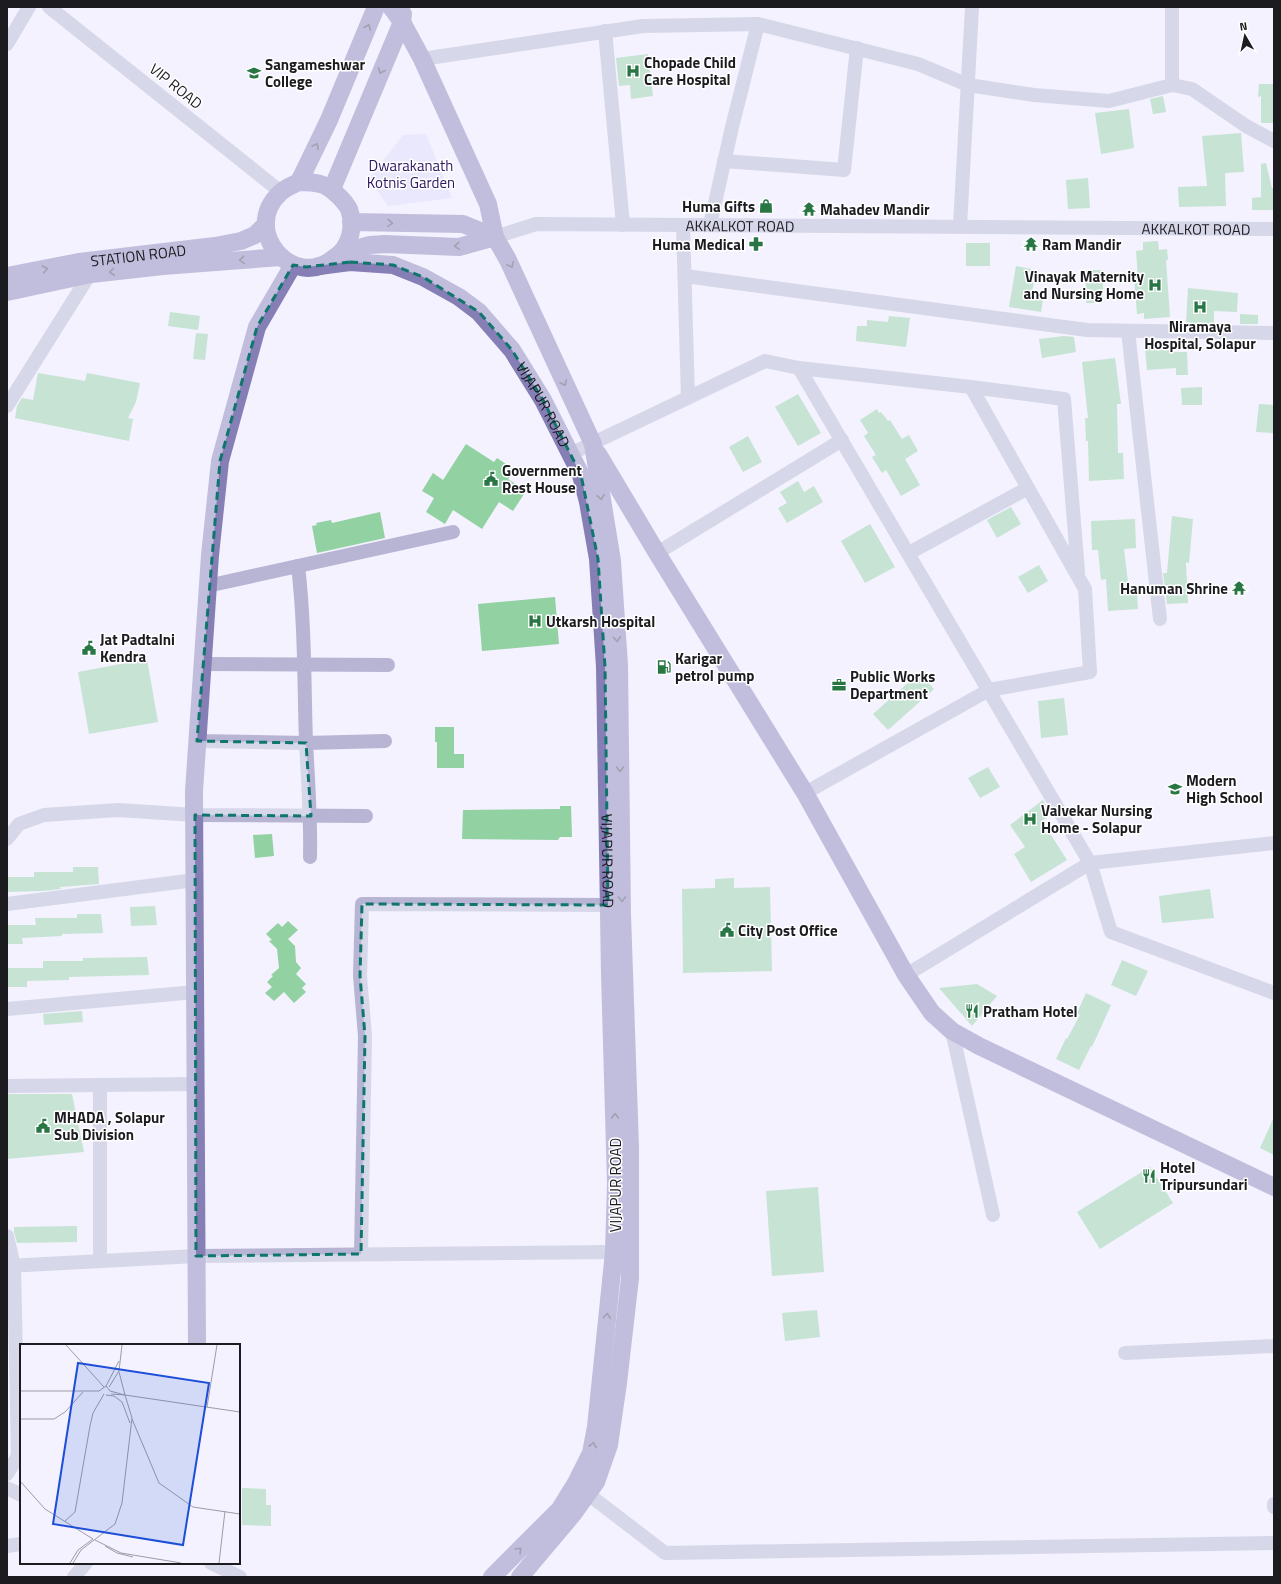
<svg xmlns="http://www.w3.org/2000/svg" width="1281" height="1584" font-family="'Titillium Web',sans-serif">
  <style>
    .green { fill: #dedbfd }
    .building { fill: #91d1a2 }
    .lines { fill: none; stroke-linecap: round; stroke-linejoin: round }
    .minor { stroke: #b7b5d3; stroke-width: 14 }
    .major { stroke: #867fb5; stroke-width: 18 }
    .oneway { stroke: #413e54 }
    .marked { fill: none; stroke: #0f766e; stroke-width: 3; stroke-dasharray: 8 5; stroke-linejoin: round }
    .labels { text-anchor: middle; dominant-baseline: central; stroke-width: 3; stroke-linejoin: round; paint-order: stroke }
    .poi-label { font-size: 15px; font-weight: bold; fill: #1c1b20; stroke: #fff; text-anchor: start }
    .street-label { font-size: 15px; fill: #1c1b20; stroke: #fff }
    .park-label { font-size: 15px; fill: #2e1863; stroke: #fff }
    .inset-road { fill: none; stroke: #9d9ca5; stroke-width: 1 }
    .view { fill: #1d4ed8; fill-opacity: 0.15; stroke: #1d4ed8; stroke-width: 2 }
    .inset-edge { fill: none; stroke: #1c1b20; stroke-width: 2 }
  </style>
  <rect width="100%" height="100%" fill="#f3f2fe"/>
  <path class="green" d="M426 134 452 198 388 206 369 179 403 135Z"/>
  <path class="building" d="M648 54 653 96 631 99 630 85 619 86 616 58Z
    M1259 84H1274V123H1261V96L1258 97Z
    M1163 96 1166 112 1153 114 1150 99Z
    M1129 109 1134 148 1101 154 1095 113Z
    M1241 133 1244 172 1225 173 1226 206 1179 207 1178 187 1207 186 1202 136Z
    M1266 163 1272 188H1273V210H1252V198L1261 197V164Z
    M1088 178 1090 208 1068 209 1066 180Z
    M1158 241 1159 250 1167 249 1168 260H1166L1170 317 1144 319V313L1137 314 1134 278H1138L1136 251 1143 250V242Z
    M966 243H990V266H966Z
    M1016 266 1036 270 1032 292 1044 293 1041 312 1009 307Z
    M1086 270H1103V303H1086Z
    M1188 288 1238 293 1237 312 1214 311V324L1186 323Z
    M170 312 200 316 198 330 168 326Z
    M1240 314 1258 315V324H1240Z
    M889 316 910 318 906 347 856 341 857 326H867V320L888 322Z
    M196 333 208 334 205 360 193 359Z
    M1064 336 1074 337 1076 352 1042 358 1039 339Z
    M1161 346H1172L1173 352H1187L1188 375H1176V368L1147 370 1145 347Z
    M1115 358 1121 404H1117L1118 453H1123L1124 479 1089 481 1088 441H1086L1085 418H1088L1082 362Z
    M38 373 85 381 87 373 140 383 136 402 128 418 133 419 129 441 15 418 17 406 22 398 33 400Z
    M1202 387V405H1182L1181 388Z
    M798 394 821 433 798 446 775 407Z
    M1259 404 1274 405V433L1256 432Z
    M877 409 879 413 881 412 888 421 890 420 902 439 909 435 918 451 905 459 920 485 901 496 886 470 882 473 872 457 876 455 864 436 868 433 860 420Z
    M748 436 762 462 743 472 729 447Z
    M466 444 494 462 497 458 515 470 508 479 526 491 513 511 499 502 482 529 453 510 445 524 426 512 434 498 422 491 433 473 443 480Z
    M798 481 804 492 814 486 823 502 787 523 778 508 787 503 780 492Z
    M1011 507 1021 524 997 538 987 520Z
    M380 512 385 538 317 553 312 526 317 525 316 523 331 520 332 523Z
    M1172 516 1193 519 1189 563 1186 562 1188 603 1167 604 1163 573H1167Z
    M1135 519 1136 548 1124 549 1129 591H1137L1138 609 1108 611 1106 579 1101 580 1098 550H1092L1091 521Z
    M870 524 895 567 865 583 841 541Z
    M1039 565 1048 581 1028 593 1018 577Z
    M555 597 559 644 482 651 478 604Z
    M147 659 158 722 89 734 78 672Z
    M919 673 934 689 888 730 873 714Z
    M1064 698 1068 735 1041 738 1038 701Z
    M435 727H454V754H464V768H437V742H435Z
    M988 767 1000 787 980 798 968 778Z
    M1043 800 1051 814 1042 821 1067 860 1031 882 1014 854 1025 847 1010 825Z
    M560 806H571L572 837H560L558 840 462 839 463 810 560 809Z
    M272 834 274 856 255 858 253 835Z
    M73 867H98L99 884 60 887 61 889 41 891 7 892V877H34V872H73Z
    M734 878V888L770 887 772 971 683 973 682 889 715 888V879Z
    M1210 889 1214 918 1162 923 1159 896Z
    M155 906 157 925 131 926 130 907Z
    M77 914H101L103 933 62 934V936L22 938 23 944H7V925H36L35 918H77Z
    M288 921 298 930 288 939 295 946 296 962 301 968 296 974 306 984 302 988 306 992 294 1003 284 992 274 1001 265 993 272 987 267 982 273 976 271 975 279 968 277 949 269 941 272 940 266 934 278 923 282 927Z
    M147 957 149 975 69 977V980L27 981V987H7V968H43V961H83V958Z
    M1122 960 1148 971 1136 996 1111 985Z
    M977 984 997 996 972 1026 939 988Z
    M1086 993 1111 1005 1092 1047 1091 1046 1079 1070 1056 1059 1066 1038 1067 1039 1080 1015 1077 1013Z
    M82 1011 83 1022 44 1025 43 1014Z
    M7 1094H72L84 1152 7 1159Z
    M1274 1117V1155L1260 1148Z
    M1150 1167 1173 1203 1100 1249 1077 1212Z
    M818 1187 824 1272 772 1276 766 1191Z
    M77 1226V1242L17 1243 14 1232V1227Z
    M817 1310 820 1337 785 1341 782 1313Z
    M242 1488 266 1489V1505H271V1526L242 1525Z"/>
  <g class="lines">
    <g class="minor">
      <path d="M49 7 281 192"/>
      <path d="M605 31 623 225"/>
      <path d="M7 44 29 7"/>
      <path d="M422 59 643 26 758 24 918 64 968 85 1034 95 1109 101 1172 85 1192 89 1246 126 1274 141"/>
      <path d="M1172 85V7"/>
      <path d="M724 161 844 170 857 48"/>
      <path d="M683 225 688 398"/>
      <path d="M710 225 732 127 758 24"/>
      <path d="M960 226 972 7"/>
      <path id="s1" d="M495 237 536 224 1274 229"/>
      <path d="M685 276 1087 330 1274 333"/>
      <path d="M1128 331 1160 619"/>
      <path d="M799 368 1090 863 1111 932 1274 993"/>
      <path d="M971 387 1064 399 1078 572"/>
      <path d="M7 406 93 269"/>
      <path d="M570 454 765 361 799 368 971 387 1085 589 1090 672 989 690 805 793"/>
      <path d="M657 553 842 440"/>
      <path d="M909 553 1028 488"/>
      <path d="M298 566C305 625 304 683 306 742 308 781 311 819 310 857"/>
      <path d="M207 586 453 532"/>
      <path d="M203 664 388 665"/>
      <path d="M197 741 306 743 385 741"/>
      <path d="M7 839 19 824 44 815 118 810 195 815 366 816"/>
      <path d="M7 904 195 880"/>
      <path d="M906 975 1090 863 1274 843"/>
      <path d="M7 1009 195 992"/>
      <path d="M952 1031 993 1215"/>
      <path d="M7 1086 196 1084"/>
      <path d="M7 1236 14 1266 18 1456 7 1474"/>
      <path d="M361 1254 365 1036 360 976 362 904 608 905"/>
      <path d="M100 1261V1085"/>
      <path d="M7 1266 196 1256 614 1252"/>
      <path d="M1125 1353 1274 1346"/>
      <path d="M7 1488 21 1495"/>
      <path d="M588 1494 665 1553 1274 1543"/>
      <path d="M1274 1504V1507"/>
      <path d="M7 1546 21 1544"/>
      <path d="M211 1563 240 1577"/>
      <path d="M74 1577 86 1563"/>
    </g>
    <g class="major">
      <path d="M299 182C305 182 313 182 320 184 330 186 344 200 349 209 352 217 352 228 350 236 347 246 342 253 334 258 293 292 240 230 280 193 285 188 293 185 299 182Z"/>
      <path d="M299 182 329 120 376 7"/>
      <path d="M332 189 402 22 403 14"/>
      <path d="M351 222 463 224 495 237 508 260 593 444 612 561 619 665 622 914 630 1147V1278L618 1383 609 1445 596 1482 573 1514 520 1577"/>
      <path d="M341 253 370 245 385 244 459 247 495 237 488 204 422 59 402 22 391 7"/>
      <path id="s2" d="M319 266 350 262 393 265 423 277 459 297 479 312 512 350 543 400 581 475 588 502 598 559 605 667 610 974 616 1183 614 1252 596 1427 591 1453 576 1483 560 1509 492 1577"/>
      <path id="s3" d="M7 276 79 262 215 246 241 241 255 235 266 224"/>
      <path d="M7 292 91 274 163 266 281 257"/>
      <path d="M598 454 657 553 805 793 906 975 932 1013 952 1031 979 1046 1274 1187"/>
      <path d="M197 1345 194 791 210 555 220 461 257 327 293 265"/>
    </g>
  </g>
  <defs><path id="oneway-chevron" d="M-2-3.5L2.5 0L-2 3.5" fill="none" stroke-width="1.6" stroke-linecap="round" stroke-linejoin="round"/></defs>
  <g class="oneway">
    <use href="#oneway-chevron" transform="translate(368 27) rotate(-67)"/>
    <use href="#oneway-chevron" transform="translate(381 71) rotate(113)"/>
    <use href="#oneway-chevron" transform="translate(316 146) rotate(-64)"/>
    <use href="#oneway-chevron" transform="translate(390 223) rotate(1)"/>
    <use href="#oneway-chevron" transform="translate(457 246) rotate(176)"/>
    <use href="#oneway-chevron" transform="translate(242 260) rotate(176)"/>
    <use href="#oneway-chevron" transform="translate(511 265) rotate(65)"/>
    <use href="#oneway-chevron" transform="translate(45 269) rotate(-11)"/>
    <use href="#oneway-chevron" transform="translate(112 272) rotate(174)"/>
    <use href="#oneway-chevron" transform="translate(564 383) rotate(65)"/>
    <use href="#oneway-chevron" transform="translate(601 497) rotate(81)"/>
    <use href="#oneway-chevron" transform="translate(617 639) rotate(86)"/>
    <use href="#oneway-chevron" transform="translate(620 769) rotate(89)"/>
    <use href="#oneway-chevron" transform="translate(622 899) rotate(89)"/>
    <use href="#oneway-chevron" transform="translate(615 1116) rotate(-91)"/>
    <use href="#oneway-chevron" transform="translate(607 1316) rotate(-84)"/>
    <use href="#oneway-chevron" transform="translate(593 1445) rotate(-78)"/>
    <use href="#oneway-chevron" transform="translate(519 1550) rotate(-45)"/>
  </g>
  <path d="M0 0H1281V1584H0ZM350 262 393 265 423 277 479 312 512 350 543 400 581 475 598 559 605 667 608 905 362 904 360 976 365 1036 361 1254 196 1256 195 815 311 816 306 743 197 741 220 461 257 327 293 265 306 267Z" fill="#f3f2fe" fill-opacity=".55" fill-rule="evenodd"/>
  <path class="marked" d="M350 262 393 265 423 277 479 312 512 350 543 400 581 475 598 559 605 667 608 905 362 904 360 976 365 1036 361 1254 196 1256 195 815 311 816 306 743 197 741 220 461 257 327 293 265 306 267Z"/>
  <defs>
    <symbol id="hospital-bare" viewBox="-9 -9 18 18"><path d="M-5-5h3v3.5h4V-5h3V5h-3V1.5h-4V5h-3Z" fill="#297645" stroke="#fff" stroke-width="2.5" paint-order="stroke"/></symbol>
    <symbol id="university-bare" viewBox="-9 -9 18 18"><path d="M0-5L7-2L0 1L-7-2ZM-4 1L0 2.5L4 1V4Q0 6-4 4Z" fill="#297645" stroke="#fff" stroke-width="2.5" paint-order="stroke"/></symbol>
    <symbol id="shop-bare" viewBox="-9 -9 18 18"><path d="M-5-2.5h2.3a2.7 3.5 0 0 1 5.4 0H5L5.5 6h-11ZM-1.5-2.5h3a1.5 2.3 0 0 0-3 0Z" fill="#297645" stroke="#fff" stroke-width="2.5" paint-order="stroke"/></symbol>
    <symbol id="temple-bare" viewBox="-9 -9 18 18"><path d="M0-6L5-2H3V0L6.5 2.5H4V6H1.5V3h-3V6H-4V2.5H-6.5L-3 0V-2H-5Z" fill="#297645" stroke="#fff" stroke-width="2.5" paint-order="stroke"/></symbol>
    <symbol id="pharmacy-bare" viewBox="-9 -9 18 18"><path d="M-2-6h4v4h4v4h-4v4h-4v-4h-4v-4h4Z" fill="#297645" stroke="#fff" stroke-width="2.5" paint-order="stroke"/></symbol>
    <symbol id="civic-bare" viewBox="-9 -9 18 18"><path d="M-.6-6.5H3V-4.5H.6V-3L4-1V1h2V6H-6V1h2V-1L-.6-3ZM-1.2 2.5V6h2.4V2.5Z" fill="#297645" stroke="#fff" stroke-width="2.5" paint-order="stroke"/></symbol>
    <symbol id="fuel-bare" viewBox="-9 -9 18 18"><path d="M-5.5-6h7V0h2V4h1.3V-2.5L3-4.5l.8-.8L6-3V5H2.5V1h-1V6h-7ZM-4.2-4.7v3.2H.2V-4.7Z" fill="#297645" stroke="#fff" stroke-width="2.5" paint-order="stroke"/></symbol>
    <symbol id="office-bare" viewBox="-9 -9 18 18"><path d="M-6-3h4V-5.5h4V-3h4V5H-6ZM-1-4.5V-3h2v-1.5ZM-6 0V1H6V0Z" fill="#297645" stroke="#fff" stroke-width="2.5" paint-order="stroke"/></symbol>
    <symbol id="school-bare" viewBox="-9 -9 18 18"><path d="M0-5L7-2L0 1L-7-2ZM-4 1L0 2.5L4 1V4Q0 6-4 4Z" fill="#297645" stroke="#fff" stroke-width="2.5" paint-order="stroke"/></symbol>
    <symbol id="restaurant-bare" viewBox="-9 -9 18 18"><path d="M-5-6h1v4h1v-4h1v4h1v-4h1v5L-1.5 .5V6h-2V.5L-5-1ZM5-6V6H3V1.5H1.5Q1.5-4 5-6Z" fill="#297645" stroke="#fff" stroke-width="2.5" paint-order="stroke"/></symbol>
  </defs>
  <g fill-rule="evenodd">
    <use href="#hospital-bare" x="623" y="61" width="20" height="20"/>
    <use href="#university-bare" x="244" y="63" width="20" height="20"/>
    <use href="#shop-bare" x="756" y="196" width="20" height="20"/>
    <use href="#temple-bare" x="799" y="199" width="20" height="20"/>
    <use href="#pharmacy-bare" x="746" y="234" width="20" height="20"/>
    <use href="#temple-bare" x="1021" y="234" width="20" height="20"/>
    <use href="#hospital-bare" x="1145" y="275" width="20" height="20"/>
    <use href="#hospital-bare" x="1190" y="297" width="20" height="20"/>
    <use href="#civic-bare" x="481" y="469" width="20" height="20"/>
    <use href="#temple-bare" x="1229" y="578" width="20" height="20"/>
    <use href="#hospital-bare" x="525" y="611" width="20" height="20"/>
    <use href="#civic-bare" x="79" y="638" width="20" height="20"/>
    <use href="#fuel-bare" x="654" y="657" width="20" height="20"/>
    <use href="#office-bare" x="829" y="675" width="20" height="20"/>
    <use href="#school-bare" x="1165" y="779" width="20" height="20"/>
    <use href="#hospital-bare" x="1020" y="809" width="20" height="20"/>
    <use href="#civic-bare" x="717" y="920" width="20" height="20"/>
    <use href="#restaurant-bare" x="962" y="1001" width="20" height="20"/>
    <use href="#civic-bare" x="33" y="1116" width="20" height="20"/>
    <use href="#restaurant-bare" x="1139" y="1166" width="20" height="20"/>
  </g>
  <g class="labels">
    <g class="poi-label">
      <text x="644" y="62">Chopade Child<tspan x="644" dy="17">Care Hospital</tspan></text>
      <text x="265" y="64">Sangameshwar<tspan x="265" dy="17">College</tspan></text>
      <text x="755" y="206" text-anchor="end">Huma Gifts</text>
      <text x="820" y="209">Mahadev Mandir</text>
      <text x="745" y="244" text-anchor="end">Huma Medical</text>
      <text x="1042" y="244">Ram Mandir</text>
      <text x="1144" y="276" text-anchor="end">Vinayak Maternity<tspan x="1144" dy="17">and Nursing Home</tspan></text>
      <text x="1200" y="326" text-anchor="middle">Niramaya<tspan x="1200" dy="17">Hospital, Solapur</tspan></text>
      <text x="502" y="470">Government<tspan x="502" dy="17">Rest House</tspan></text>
      <text x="1228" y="588" text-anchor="end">Hanuman Shrine</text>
      <text x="546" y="621">Utkarsh Hospital</text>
      <text x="100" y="639">Jat Padtalni<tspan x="100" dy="17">Kendra</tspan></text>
      <text x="675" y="658">Karigar<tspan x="675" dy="17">petrol pump</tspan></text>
      <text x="850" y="676">Public Works<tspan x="850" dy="17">Department</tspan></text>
      <text x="1186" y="780">Modern<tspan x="1186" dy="17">High School</tspan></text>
      <text x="1041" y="810">Valvekar Nursing<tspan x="1041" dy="17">Home - Solapur</tspan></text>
      <text x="738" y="930">City Post Office</text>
      <text x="983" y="1011">Pratham Hotel</text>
      <text x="54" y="1117">MHADA , Solapur<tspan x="54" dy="17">Sub Division</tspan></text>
      <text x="1160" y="1167">Hotel<tspan x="1160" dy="17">Tripursundari</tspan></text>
    </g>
    <g class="street-label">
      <text transform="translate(176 86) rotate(39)">VIP ROAD</text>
      <text stroke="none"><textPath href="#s1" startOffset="247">AKKALKOT ROAD</textPath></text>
      <text stroke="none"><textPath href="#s1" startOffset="703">AKKALKOT ROAD</textPath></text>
      <text stroke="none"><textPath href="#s3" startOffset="133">STATION ROAD</textPath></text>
      <text stroke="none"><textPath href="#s2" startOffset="286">VIJAPUR ROAD</textPath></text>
      <text stroke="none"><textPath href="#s2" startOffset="754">VIJAPUR ROAD</textPath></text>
      <text transform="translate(615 1185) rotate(-90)">VIJAPUR ROAD</text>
    </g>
    <g class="park-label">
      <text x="411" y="165">Dwarakanath<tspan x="411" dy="17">Kotnis Garden</tspan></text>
    </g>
  </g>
  <g transform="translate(20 1344)">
    <rect width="220" height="220" fill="#f3f2fe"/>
    <path class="inset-road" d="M46 1 84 43M86 42 99 17M89 43 99 27 102 1M0 47H79L86 42 90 47M91 50 105 51 99 28M86 51 94 52 102 58 110 79M105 51 220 68M187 63 197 1M0 75H34L45 68 63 48M112 75 139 139 173 163 220 170M0 137 25 165 73 195M45 177 55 168 70 82 73 69 84 50M75 196 101 209 161 219M85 202 97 209 113 213M50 219 58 206 73 195M53 219 61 206 95 180 102 159 112 74 105 51 90 47M199 219 205 167"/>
    <path class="view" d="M58 19 189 39 163 201 33 180Z"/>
    <rect width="220" height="220" class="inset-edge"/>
  </g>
  <rect width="1281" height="1584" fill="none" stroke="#1c1b20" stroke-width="16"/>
  <g transform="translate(1245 36) rotate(351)" stroke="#ffffff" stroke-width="3" paint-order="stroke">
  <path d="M0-3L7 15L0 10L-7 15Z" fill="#1c1b20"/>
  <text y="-6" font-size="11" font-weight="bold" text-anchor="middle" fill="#1c1b20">N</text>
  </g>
</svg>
